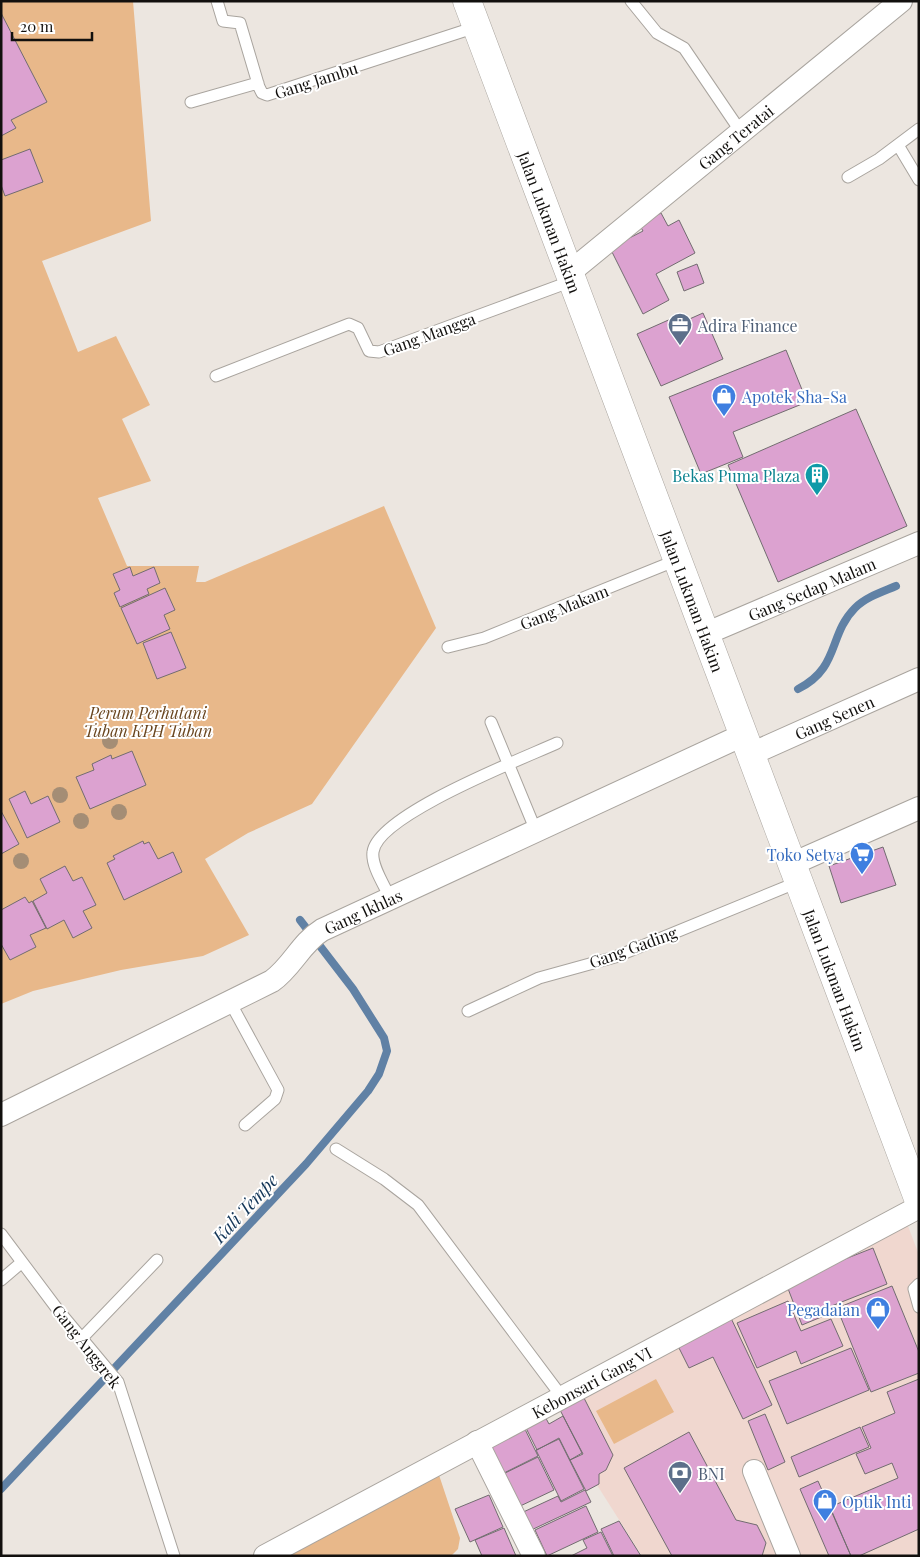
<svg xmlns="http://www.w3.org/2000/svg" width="920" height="1557" font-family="'Playfair Display',serif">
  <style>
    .commercial { fill: #f0d7cf }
    .green { fill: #e8b88a }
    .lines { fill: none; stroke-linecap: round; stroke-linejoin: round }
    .stream { stroke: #6081a5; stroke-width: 8 }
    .building { fill: #dca2d0; stroke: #726c70 }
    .lane-casing { stroke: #a9a49e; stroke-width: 13 }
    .street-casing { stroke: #a9a49e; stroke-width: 24 }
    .secondary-casing { stroke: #a9a49e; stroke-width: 29 }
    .lane { stroke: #fff; stroke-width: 11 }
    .street { stroke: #fff; stroke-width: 22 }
    .secondary { stroke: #fff; stroke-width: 28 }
    .tree { fill: #a48d75 }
    .labels { text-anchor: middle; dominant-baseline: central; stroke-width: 4; stroke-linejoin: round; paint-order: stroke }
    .street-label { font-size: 16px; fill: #12100e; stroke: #fff }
    .service-label { font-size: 16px; fill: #4e5e75; stroke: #fff; text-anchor: start }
    .shop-label { font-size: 16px; fill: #366cbe; stroke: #fff; text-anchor: start }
    .culture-label { font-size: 16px; fill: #0d838f; stroke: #fff; text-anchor: end }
    .park-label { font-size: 16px; font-style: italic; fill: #69451e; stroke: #fff }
    .water-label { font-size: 18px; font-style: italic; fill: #133658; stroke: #fff }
  </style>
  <rect width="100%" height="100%" fill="#ece6e0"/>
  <path class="commercial" d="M908 1226 919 1255V1552L912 1556H642L597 1485 557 1403 807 1274Z"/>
  <path class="green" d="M1 1H133L151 221 42 261 78 352 116 336 150 405 122 419 151 481 98 498 127 566H199L196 582H205L384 506 436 628 312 804 248 833 205 859 249 935 203 956 121 970 33 991 1 1004Z
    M656 1379 674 1412 614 1444 596 1411Z
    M438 1472 460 1538 458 1549 451 1556H292L294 1551Z"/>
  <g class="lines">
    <path class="stream" d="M798 689C840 668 828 635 855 608 866 597 882 592 896 586
      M1 1489 306 1164 368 1091 379 1074 387 1051 384 1038 353 989 300 920"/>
  </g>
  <path class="building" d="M1 13 47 102 11 120 16 128 1 136Z
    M30 149 43 182 5 196 1 185V160Z
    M661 213 668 226 679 220 695 253 656 274 669 300 643 314 610 248 643 231 639 224Z
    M697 264 704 283 684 291 677 272Z
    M703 313 723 359 661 386 637 334 673 318 676 325Z
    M786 350 807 402 733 432 743 457 701 474 669 397Z
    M856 409 907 526 778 582 728 465Z
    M130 567 133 576 154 567 160 583 147 589 149 594 120 607 114 593 120 590 113 574Z
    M165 588 175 610 164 615 170 629 137 644 121 608Z
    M171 632 186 668 157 679 143 643Z
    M132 751 146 785 90 809 76 777 94 770 92 764 111 755 112 759Z
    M25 791 31 804 48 796 60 822 27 838 9 799Z
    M1 811 19 844 1 854Z
    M143 841 144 844 149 842 158 859 173 852 182 872 124 900 107 863 115 859 113 856Z
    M883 847 896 885 841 903 829 866Z
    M65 866 73 881 82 877 96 905 83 911 92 928 73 938 64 920 47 929 33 901 47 893 40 879Z
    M25 897 29 903 32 901 46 928 30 935 36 947 10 960 1 944V910Z
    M873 1248 887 1284 829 1307 831 1313 802 1325 787 1286 807 1274Z
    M892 1286 919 1352V1373L871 1392 837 1308Z
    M788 1301 801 1331 831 1319 843 1346 801 1364 796 1351 757 1368 737 1323Z
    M730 1316 772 1405 743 1419 713 1357 689 1368 676 1342Z
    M851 1348 869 1390 787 1424 769 1381Z
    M919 1379V1529L859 1556H851L830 1507 898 1478 892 1463 865 1474 856 1454 871 1448 862 1427 895 1413 887 1392Z
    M584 1398 613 1455 606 1470 599 1474V1484L586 1491 570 1460 583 1454 560 1410Z
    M542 1411 549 1424 563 1416 582 1453 570 1460 559 1438 537 1450 523 1422Z
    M765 1414 785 1462 768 1470 748 1421Z
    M521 1421 538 1456 502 1474 485 1439Z
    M860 1427 869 1447 799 1477 791 1457Z
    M689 1432 736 1520 757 1525 766 1543 762 1556H672L624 1468Z
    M559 1439 584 1489 561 1501 536 1450Z
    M538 1457 554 1490 516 1508 501 1475Z
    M818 1481 851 1556H829L800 1489Z
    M585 1490 591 1502 527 1532 519 1514 558 1496 561 1502Z
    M489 1495 503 1527 470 1542 455 1509Z
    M586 1506 598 1532 547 1556 535 1530Z
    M619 1521 641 1556H614L601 1529Z
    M504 1528 516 1556H482L475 1540Z
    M601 1532 613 1556H571L587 1548 583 1540Z"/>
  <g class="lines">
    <defs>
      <path id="lane" d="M217 1 223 21 240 23 259 87 262 93 267 95 476 27
        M631 1 657 33 684 48 741 132
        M191 102 258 83
        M898 145 919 180
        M848 177 879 159 919 129
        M216 376 349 324 358 328 369 351 379 352 572 281
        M448 647 484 638 677 560
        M491 722 536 831
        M390 898C385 886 371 866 373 852 377 815 522 759 557 743
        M230 1002 278 1090 275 1099 245 1125
        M468 1011 539 978 615 957 798 882
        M336 1149 384 1179 418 1205 562 1397
        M1 1234 58 1310 118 1382 174 1556
        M1 1280 21 1263
        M919 1284 914 1289 919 1307
        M82 1338 157 1260"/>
      <g id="street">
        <path id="s1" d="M569 273 901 1"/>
        <path id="s2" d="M705 634 919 543"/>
        <path id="s3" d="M751 754 919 679"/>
        <path d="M792 864 919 808"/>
        <path id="s4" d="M1 1115 272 981C292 967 301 943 322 930L743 735"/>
        <path d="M477 1442 534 1556"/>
        <path d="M754 1471 789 1556"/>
        <path id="s5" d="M265 1556 919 1207"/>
      </g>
      <g id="secondary">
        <path id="s6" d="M467 1 919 1201"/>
      </g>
    </defs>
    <use href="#lane" class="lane-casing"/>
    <use href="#street" class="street-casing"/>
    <use href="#secondary" class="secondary-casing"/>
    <use href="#lane" class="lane"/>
    <use href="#street" class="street"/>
    <use href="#secondary" class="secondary"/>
  </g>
  <g class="tree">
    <circle cx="110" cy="741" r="8"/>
    <circle cx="60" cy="795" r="8"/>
    <circle cx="119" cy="812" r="8"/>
    <circle cx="81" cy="821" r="8"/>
    <circle cx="21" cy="861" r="8"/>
  </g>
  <defs>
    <symbol id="office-pin" viewBox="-11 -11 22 30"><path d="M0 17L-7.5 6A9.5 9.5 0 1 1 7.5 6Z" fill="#5c6f8a" stroke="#fff"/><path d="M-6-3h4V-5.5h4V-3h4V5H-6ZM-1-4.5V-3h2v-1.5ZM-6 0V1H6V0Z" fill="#fff"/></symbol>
    <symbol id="shop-pin" viewBox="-11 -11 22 30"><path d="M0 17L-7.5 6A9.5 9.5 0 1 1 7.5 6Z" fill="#3f7fe0" stroke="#fff"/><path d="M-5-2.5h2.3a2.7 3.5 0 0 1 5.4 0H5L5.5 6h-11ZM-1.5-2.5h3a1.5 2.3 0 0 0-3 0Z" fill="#fff"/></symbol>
    <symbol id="building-pin" viewBox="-11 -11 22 30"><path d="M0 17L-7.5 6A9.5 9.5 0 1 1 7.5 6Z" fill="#0f9aa8" stroke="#fff"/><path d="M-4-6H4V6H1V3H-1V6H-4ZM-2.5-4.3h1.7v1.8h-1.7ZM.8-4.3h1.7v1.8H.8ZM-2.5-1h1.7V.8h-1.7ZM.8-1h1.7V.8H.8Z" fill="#fff"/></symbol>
    <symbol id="supermarket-pin" viewBox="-11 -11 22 30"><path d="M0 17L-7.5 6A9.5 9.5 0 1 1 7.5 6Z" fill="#3f7fe0" stroke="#fff"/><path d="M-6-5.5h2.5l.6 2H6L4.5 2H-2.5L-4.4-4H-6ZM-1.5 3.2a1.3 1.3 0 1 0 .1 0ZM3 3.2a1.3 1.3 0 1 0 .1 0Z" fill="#fff"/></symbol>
    <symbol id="bank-pin" viewBox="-11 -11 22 30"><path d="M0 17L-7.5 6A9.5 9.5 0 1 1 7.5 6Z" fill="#5c6f8a" stroke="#fff"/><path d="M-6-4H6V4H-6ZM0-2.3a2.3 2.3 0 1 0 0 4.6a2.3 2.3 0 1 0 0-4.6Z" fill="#fff"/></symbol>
  </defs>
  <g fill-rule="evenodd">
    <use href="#office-pin" x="666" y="311" width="28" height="38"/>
    <use href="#shop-pin" x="710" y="382" width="28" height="38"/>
    <use href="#building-pin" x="803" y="461" width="28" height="38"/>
    <use href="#supermarket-pin" x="848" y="840" width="28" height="38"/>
    <use href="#shop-pin" x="864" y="1295" width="28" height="38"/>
    <use href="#bank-pin" x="666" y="1459" width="28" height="38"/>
    <use href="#shop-pin" x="811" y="1487" width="28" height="38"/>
  </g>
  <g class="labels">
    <g class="street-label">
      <text transform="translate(316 80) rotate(-18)">Gang Jambu</text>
      <text stroke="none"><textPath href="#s1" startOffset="215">Gang Teratai</textPath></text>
      <text stroke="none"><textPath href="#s6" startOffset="236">Jalan Lukman Hakim</textPath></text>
      <text transform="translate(429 334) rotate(-20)">Gang Mangga</text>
      <text stroke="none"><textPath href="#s2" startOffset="116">Gang Sedap Malam</textPath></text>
      <text stroke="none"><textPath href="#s6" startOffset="641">Jalan Lukman Hakim</textPath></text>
      <text transform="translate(564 607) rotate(-22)">Gang Makam</text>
      <text stroke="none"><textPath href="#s3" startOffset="91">Gang Senen</textPath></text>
      <text stroke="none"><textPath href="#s4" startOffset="419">Gang Ikhlas</textPath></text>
      <text transform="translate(633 947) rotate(-20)">Gang Gading</text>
      <text stroke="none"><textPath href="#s6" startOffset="1046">Jalan Lukman Hakim</textPath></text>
      <text transform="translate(87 1346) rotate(52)">Gang Anggrek</text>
      <text stroke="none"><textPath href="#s5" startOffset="370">Kebonsari Gang VI</textPath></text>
    </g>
    <g class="service-label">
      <text x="698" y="325">Adira Finance</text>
      <text x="698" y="1473">BNI</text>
    </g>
    <g class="shop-label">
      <text x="742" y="396">Apotek Sha-Sa</text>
      <text x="844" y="854" text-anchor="end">Toko Setya</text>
      <text x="860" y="1309" text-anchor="end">Pegadaian</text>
      <text x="842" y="1501">Optik Inti</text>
    </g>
    <g class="culture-label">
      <text x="800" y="475">Bekas Puma Plaza</text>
    </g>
    <g class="park-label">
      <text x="148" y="712">Perum Perhutani<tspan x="148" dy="18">Tuban KPH Tuban</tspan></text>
    </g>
    <g class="water-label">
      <text transform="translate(245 1208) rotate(-47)">Kali Tempe</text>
    </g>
  </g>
  <rect width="920" height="1557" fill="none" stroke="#12100e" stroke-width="5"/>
  <path d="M12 32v8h80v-8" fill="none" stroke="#12100e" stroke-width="2.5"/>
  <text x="20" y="32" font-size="15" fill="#12100e" stroke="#ffffff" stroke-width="4" paint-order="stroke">20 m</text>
</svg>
